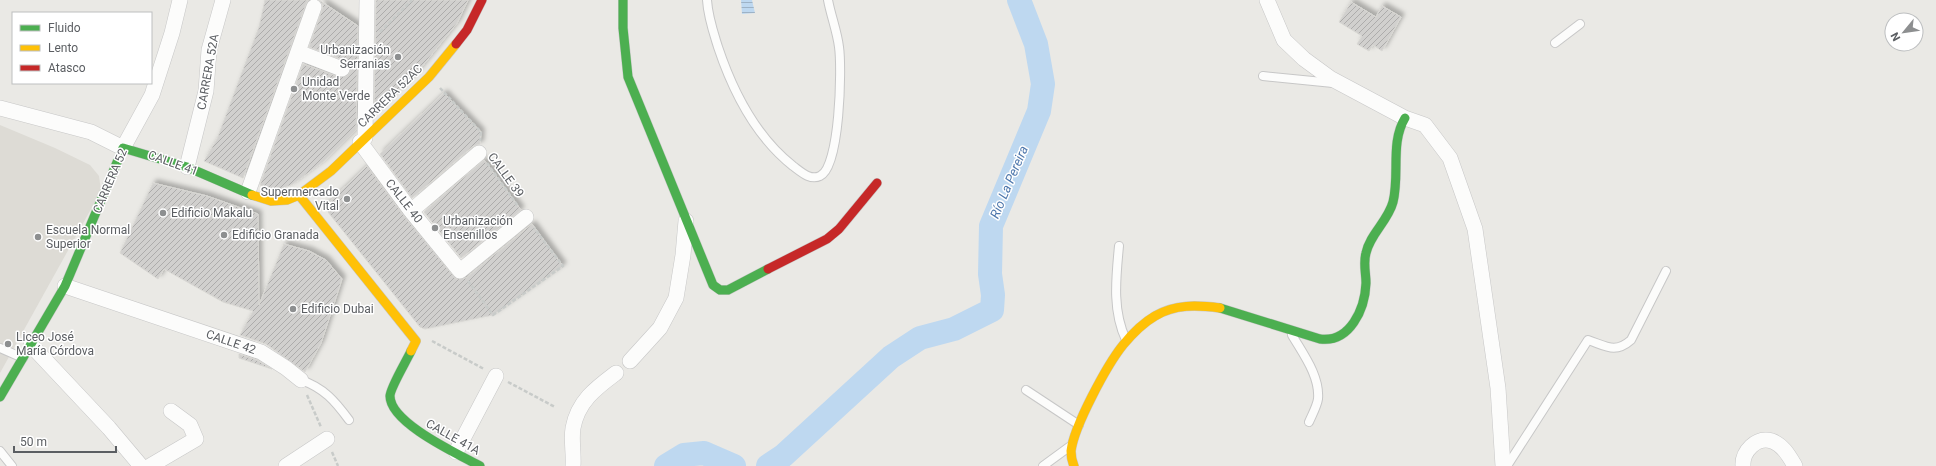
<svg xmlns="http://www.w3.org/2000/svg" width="1936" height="466" font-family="Roboto,sans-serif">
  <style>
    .education { fill: #dddbd5 }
    .water { fill: url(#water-rules) }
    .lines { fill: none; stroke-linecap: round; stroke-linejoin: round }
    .river { stroke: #bed8f0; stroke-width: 24 }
    .building { fill: url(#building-hatch); stroke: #d9d8d4; filter: url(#shadow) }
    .lane-casing { stroke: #c7c7c7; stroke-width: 10 }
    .street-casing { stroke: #c7c7c7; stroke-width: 16 }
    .fast-casing { stroke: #c7c7c6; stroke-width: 10 }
    .slow-casing { stroke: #c7c7c6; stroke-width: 10 }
    .jam-casing { stroke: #c7c7c6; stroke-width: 10 }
    .path { stroke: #c8cbc9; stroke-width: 2.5; stroke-dasharray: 4 2; stroke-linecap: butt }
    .lane { stroke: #fcfcfb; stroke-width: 8 }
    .street { stroke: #fcfcfb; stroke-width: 15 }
    .fast { stroke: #4caf50; stroke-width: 9 }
    .slow { stroke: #ffc107; stroke-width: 9 }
    .jam { stroke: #c62828; stroke-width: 9 }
    .poi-dot { fill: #8d8f90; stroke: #fff; stroke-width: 1.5 }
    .labels { text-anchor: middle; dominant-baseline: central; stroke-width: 3; stroke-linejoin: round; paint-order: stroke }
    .poi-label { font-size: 12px; fill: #5b5e62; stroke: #fff; text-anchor: start }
    .street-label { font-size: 12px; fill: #5b5e62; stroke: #fff }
    .water-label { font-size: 13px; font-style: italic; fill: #4e77ac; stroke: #fff }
  </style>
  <defs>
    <pattern id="water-rules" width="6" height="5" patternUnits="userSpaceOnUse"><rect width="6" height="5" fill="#bed8f0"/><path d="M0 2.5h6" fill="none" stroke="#9db2c6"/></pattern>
    <pattern id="building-hatch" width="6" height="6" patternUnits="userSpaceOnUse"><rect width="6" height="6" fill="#d1d0ce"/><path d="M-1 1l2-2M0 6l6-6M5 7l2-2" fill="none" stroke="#adacab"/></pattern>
    <filter id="shadow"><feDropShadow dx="3.5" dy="-3.5" stdDeviation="2" flood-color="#0004"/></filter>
  </defs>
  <rect width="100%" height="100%" fill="#eae9e5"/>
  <path class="education" d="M0 125 55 148 90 165 99 176 101 191 0 373Z"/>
  <path class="water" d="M741 0H752L755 13 742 14Z"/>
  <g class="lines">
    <path class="river" d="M666 466 684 455 704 453 734 466
      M768 466 783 456 891 357 920 338 954 329 992 310 993 295 990 274 991 226 1039 111 1043 84 1036 44 1019 0"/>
  </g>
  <path class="building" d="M265 0H308L306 4 243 178 204 161 217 139 259 27Z
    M319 0 358 26 356 130 323 162 293 184 284 188 272 189 260 185 303 64 339 77 347 76 350 72 349 64 346 61 309 47 322 10 323 5Z
    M376 0H468L457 23 420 69 374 113Z
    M1351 2 1376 17 1382 6 1401 17 1382 51 1373 45 1369 51 1357 44 1362 36 1339 22Z
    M444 93 481 132 480 144 473 146 412 198 380 154Z
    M484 160 521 210 461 258 424 212Z
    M367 166 404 216 456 279 466 278 532 224 563 266 493 315 425 329 420 327 324 207Z
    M153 183 207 196 258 214 259 305 284 244 309 251 326 260 342 279 321 343 305 372 266 344 240 335 253 311 223 302 164 269 158 279 120 253Z
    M239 354 257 360 272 369 239 358Z"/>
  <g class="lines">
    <defs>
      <path id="lane" d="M707 0C708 17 713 31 718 47 733 92 755 136 793 166 800 171 810 181 820 176 840 168 842 68 839 47 837 31 831 16 828 0
        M1555 43 1580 24
        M1263 76 1333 83
        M1119 246C1116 278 1112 310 1126 340
        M1292 335C1303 354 1320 376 1318 399 1317 406 1312 415 1309 422
        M0 348 23 358
        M301 380C324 388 335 401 349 420
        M1026 390 1079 425
        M0 451 12 466
        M1043 466 1069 447
        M1507 466 1588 340C1606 346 1615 354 1631 340L1666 271"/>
      <path id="street" d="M1267 0 1284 40 1304 59 1330 78 1405 118 1425 125 1450 158 1475 229 1498 388 1503 466
        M298 52 342 69
        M0 108 91 132 123 148 152 95 172 33 180 0
        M365 138 367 0
        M360 142 411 211 460 271 526 217
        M187 167 206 91 209 50 223 0
        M248 192 314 7
        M411 211 479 153
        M65 286 261 352 286 368 301 380
        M31 345 109 428 141 466
        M630 361 660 328 676 298 683 255 686 221
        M456 452 496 376
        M150 466 196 439 190 425 171 411
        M286 466 327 439
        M573 466C574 454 571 440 573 428 578 401 596 388 616 373
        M1743 466C1742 452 1756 436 1772 441 1783 445 1789 456 1795 466"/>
      <path id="fast" d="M623 0V28L628 77 713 285 720 290H728L768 269
        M1220 308 1320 339C1350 343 1365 309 1366 283 1366 273 1363 263 1366 253 1370 234 1388 221 1393 202 1400 174 1390 143 1405 118
        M411 351C407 360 390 388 390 396 390 423 458 454 480 466
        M0 397 65 286 123 148 187 167 252 195"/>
      <path id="slow" d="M252 195 271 201 287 200 299 195 331 171 429 77 456 44
        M299 195 416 341 411 351
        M1074 466C1072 461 1071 457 1071 451 1074 426 1107 365 1123 345 1132 334 1143 323 1155 316 1175 304 1197 305 1220 308"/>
      <path id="jam" d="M456 44 467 30 482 0
        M768 269 827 239 839 229 877 183"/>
    </defs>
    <use href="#lane" class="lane-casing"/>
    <use href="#street" class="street-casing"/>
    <use href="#fast" class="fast-casing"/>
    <use href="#slow" class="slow-casing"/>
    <use href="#jam" class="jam-casing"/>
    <path class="path" d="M380 32 412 0
      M440 88 481 132 480 141
      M487 163 518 206
      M468 281 493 315 563 266 534 228
      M432 341 484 369
      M508 382 555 407
      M307 395 321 427
      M332 452 338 466"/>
    <use href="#lane" class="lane"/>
    <use href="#street" class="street"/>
    <use href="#fast" class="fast"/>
    <use href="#slow" class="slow"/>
    <use href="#jam" class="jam"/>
  </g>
  <g class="poi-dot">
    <circle cx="398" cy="57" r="4"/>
    <circle cx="294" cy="89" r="4"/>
    <circle cx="347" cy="199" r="4"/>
    <circle cx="163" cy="213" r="4"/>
    <circle cx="435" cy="228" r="4"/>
    <circle cx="224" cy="235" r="4"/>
    <circle cx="38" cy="237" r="4"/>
    <circle cx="293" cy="309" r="4"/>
    <circle cx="8" cy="344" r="4"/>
  </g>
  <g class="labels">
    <g class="poi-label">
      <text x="390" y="50" text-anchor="end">Urbanización<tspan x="390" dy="14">Serranias</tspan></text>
      <text x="302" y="82">Unidad<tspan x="302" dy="14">Monte Verde</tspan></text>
      <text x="339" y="192" text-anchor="end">Supermercado<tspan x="339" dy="14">Vital</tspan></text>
      <text x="171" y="213">Edificio Makalu</text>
      <text x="443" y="221">Urbanización<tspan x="443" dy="14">Ensenillos</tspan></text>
      <text x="46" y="230">Escuela Normal<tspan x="46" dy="14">Superior</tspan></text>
      <text x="232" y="235">Edificio Granada</text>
      <text x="301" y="309">Edificio Dubai</text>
      <text x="16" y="337">Liceo José<tspan x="16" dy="14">María Córdova</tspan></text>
    </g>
    <g class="street-label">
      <text transform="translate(208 72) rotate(-80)">CARRERA 52A</text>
      <text transform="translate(390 96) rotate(-44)">CARRERA 52AC</text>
      <text transform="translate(173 163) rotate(20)">CALLE 41</text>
      <text transform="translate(506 175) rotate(54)">CALLE 39</text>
      <text transform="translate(110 181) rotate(-67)">CARRERA 52</text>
      <text transform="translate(404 201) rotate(52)">CALLE 40</text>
      <text transform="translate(231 342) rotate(19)">CALLE 42</text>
      <text transform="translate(453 437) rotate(29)">CALLE 41A</text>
    </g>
    <g class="water-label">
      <text transform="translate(1009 182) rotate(-67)">Río La Pereira</text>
    </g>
  </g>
  <rect x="12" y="12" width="140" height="72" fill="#ffffff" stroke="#bdbfc0"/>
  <rect x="20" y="25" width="20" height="6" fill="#4caf50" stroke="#bdbfc0"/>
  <text x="48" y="32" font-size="12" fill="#5b5e62">Fluido</text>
  <rect x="20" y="45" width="20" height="6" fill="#ffc107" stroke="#bdbfc0"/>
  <text x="48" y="52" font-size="12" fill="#5b5e62">Lento</text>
  <rect x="20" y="65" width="20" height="6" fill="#c62828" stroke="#bdbfc0"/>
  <text x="48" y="72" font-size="12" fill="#5b5e62">Atasco</text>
  <g transform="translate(1904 32) rotate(241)"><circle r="19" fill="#ffffff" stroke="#bdbfc0"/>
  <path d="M0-3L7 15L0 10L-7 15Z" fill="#8d8f90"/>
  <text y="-6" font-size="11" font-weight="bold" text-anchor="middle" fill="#5b5e62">N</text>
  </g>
  <path d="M14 446v6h102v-6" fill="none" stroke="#5b5e62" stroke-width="2"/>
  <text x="20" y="446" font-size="12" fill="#5b5e62" stroke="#ffffff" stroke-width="3" paint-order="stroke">50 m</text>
</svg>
